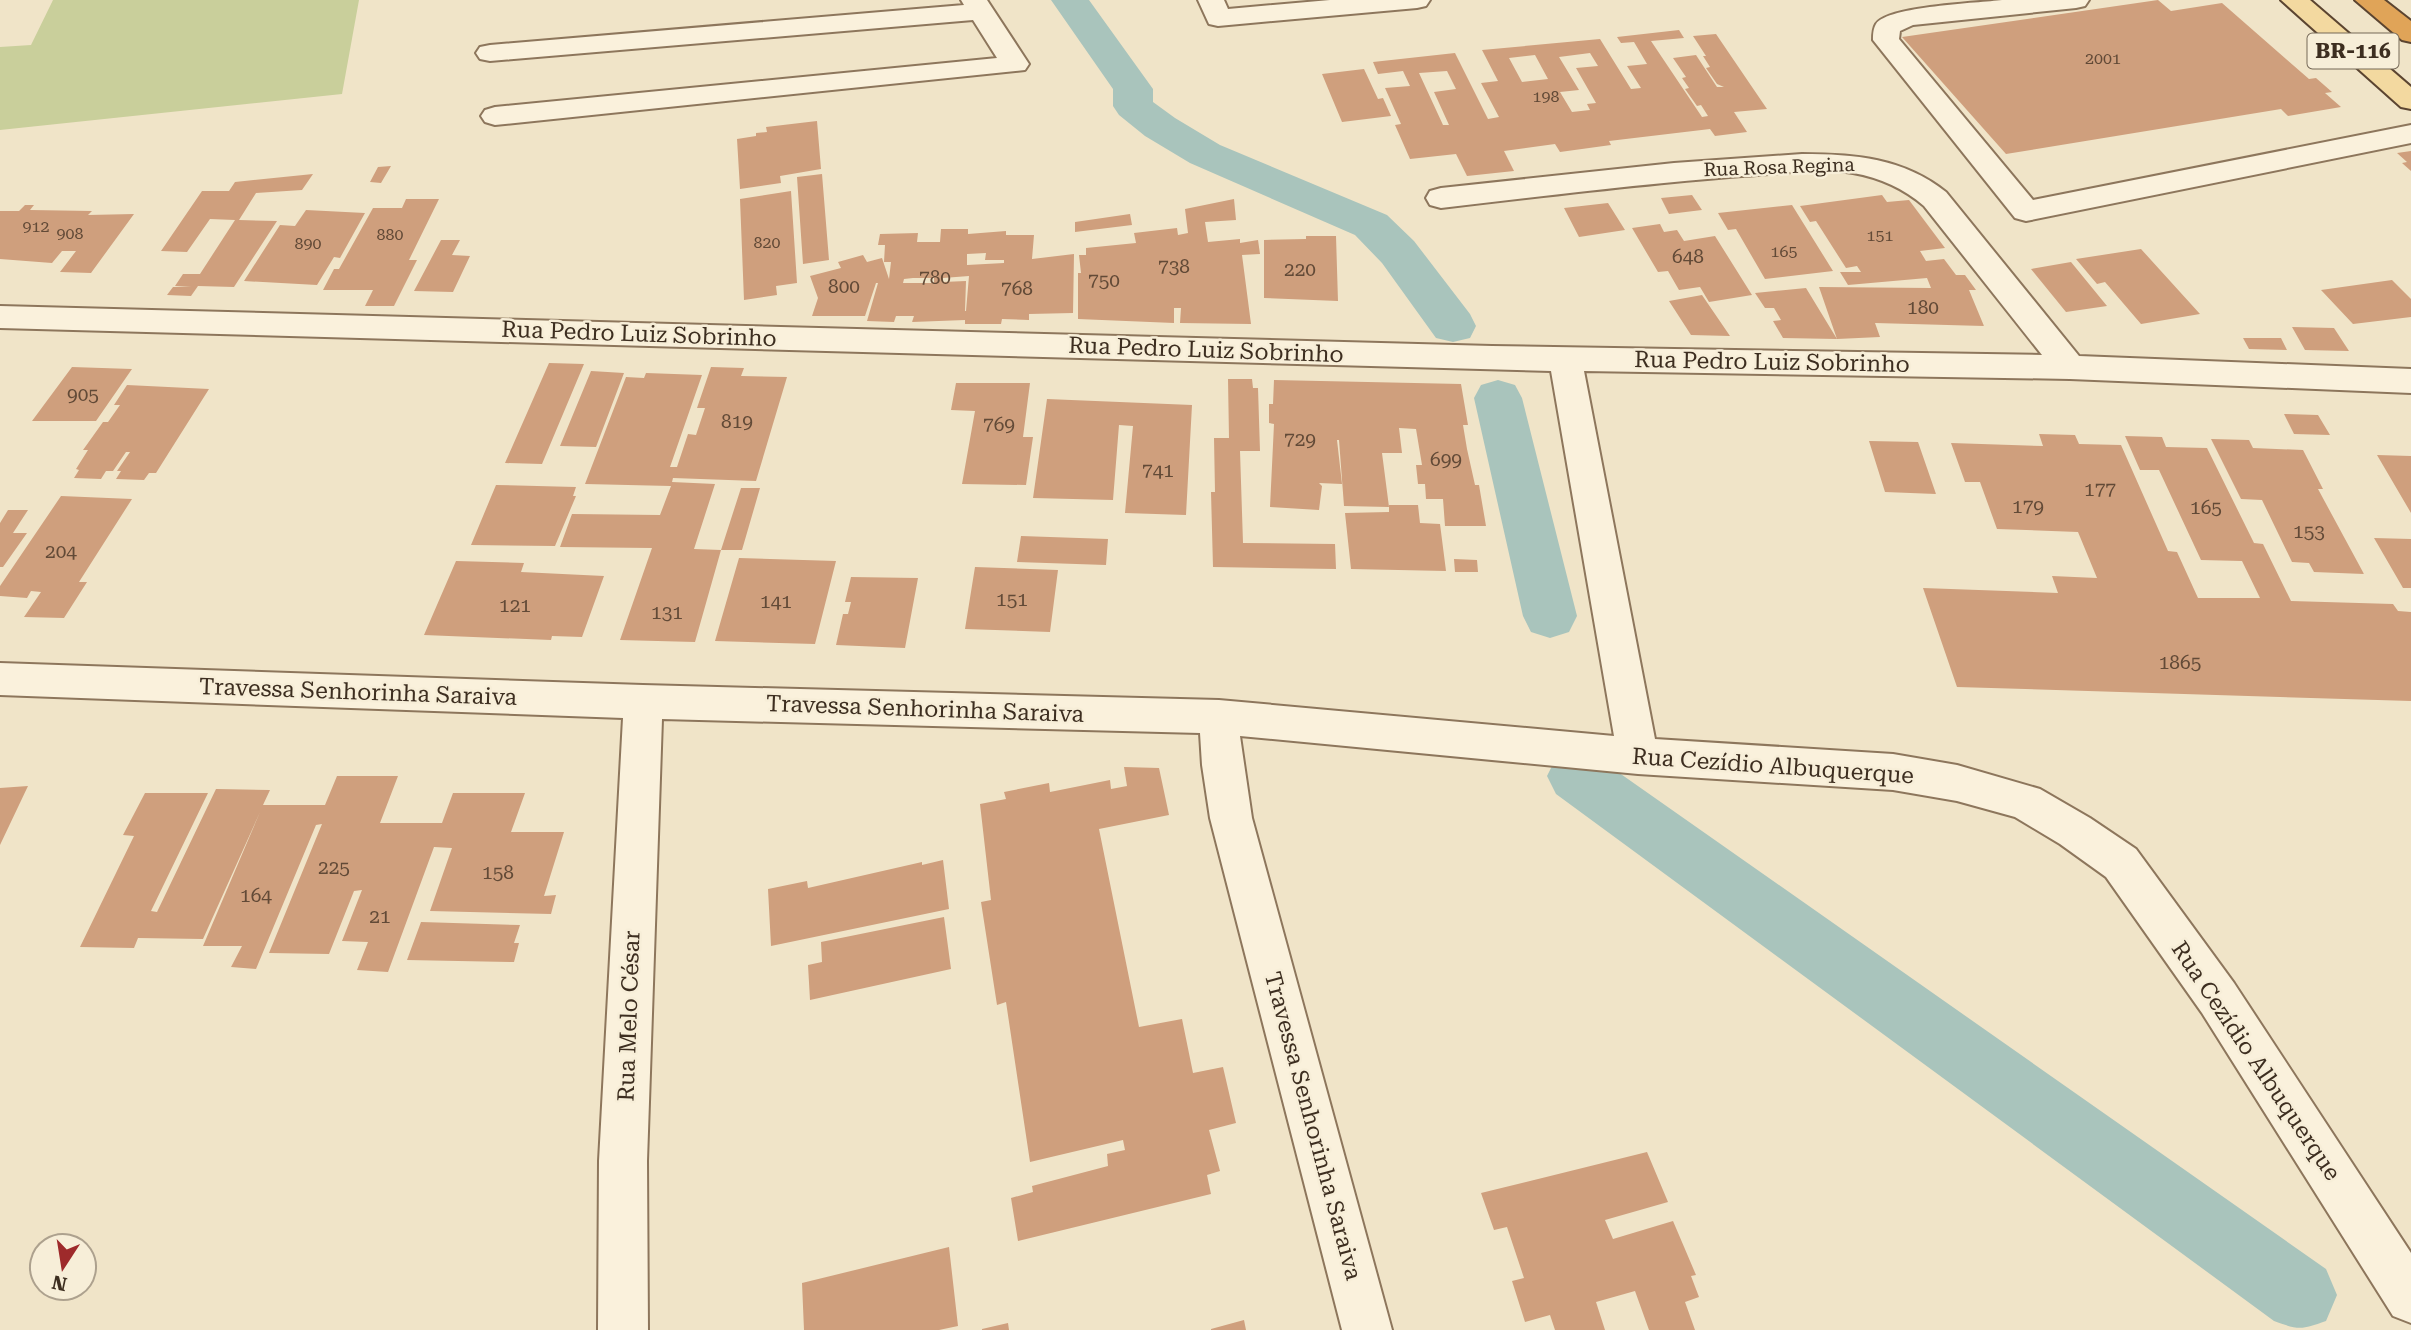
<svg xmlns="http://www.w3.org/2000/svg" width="2411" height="1330" font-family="'Roboto Serif',serif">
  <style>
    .green { fill: #c9cf9b }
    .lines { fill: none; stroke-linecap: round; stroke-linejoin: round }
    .canal { fill: #a9c4bc; fill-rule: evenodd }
    .building { fill: #cf9f7d; fill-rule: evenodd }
    .minor-casing { stroke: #8d765c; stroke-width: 4 }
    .major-casing { stroke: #5b4430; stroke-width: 4 }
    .highway-casing { stroke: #5b4430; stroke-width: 4 }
    .minor { fill: #faf1dc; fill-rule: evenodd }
    .major { fill: #f3d9a0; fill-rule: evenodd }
    .highway { fill: #e0a458; fill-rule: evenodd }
    .labels { text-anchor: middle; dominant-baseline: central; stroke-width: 5; stroke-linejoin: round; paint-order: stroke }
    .far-number-label { font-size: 16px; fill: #624a37 }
    .far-street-label { font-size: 19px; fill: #3d2e20; stroke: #f7eed8 }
    .number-label { font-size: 19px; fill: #624a37 }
    .shield { fill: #f7eed8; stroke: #756857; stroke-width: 2 }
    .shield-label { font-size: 21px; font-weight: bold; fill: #3d2e20 }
    .street-label { font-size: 23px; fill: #3d2e20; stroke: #f7eed8 }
  </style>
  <rect width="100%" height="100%" fill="#f0e4c8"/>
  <path class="green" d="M53 0H359L342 94 0 130V47L31 45Z"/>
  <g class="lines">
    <path class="canal" d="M1051 0H1089L1153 89V102L1175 118 1220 145 1387 215 1414 241 1470 314 1476 326 1470 338 1453 342 1436 338 1382 263 1355 235 1190 163 1145 136 1119 115 1113 106V89Z
      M1498 380 1515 385 1522 398 1577 616 1569 632 1550 638 1531 632 1523 616 1474 398 1481 385Z
      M1577 750 1598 758 2326 1269 2337 1295 2326 1321C2301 1330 2299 1330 2274 1321L1556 794 1547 776 1556 758Z"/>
  </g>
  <path class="building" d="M2158 0 2171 11 2222 3 2309 79 2316 78 2332 92 2325 93 2341 107 2288 116 2281 109 2006 154 1902 37Z
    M1679 30 1684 38 1651 41 1702 117 1708 116 1701 105 1697 106 1685 89 1689 88 1682 78 1686 77 1673 58 1696 55 1717 87H1724L1717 84 1706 68 1710 67 1703 56H1706L1693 36 1716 34 1767 109 1734 112 1747 132 1715 136 1710 129 1609 141 1611 145 1560 152 1555 144 1504 151 1514 171 1467 176 1456 154 1410 159 1395 125 1401 124 1385 88 1410 86 1403 71 1378 74 1373 62 1455 53 1488 119 1499 117 1481 83 1498 81 1482 50 1600 39 1631 89 1641 88 1627 66 1647 64 1634 42 1621 43 1617 37ZM1590 53 1598 66 1576 68 1596 103 1587 104 1590 110 1572 112 1560 92 1579 90 1559 57ZM1535 55 1548 79 1522 82 1509 58ZM1447 71 1456 89 1434 92 1449 125H1443L1419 73Z
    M1364 69 1378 99 1383 98 1391 116 1342 122 1322 74Z
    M817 121 821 169 780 176 781 183 740 189 737 139 756 136V133L767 132 766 127Z
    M2411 151V171L2402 163 2407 162 2397 153Z
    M391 166 381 183 370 182 378 167Z
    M313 174 302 190 256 193 239 220 277 221 234 287 198 286 191 296 167 295 173 287H191L175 286 183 274H200L235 220 210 219 187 252 161 251 202 191H229L235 182Z
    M822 174 829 260 803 264 797 177Z
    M791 191 797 283 776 286 777 295 744 300 740 199Z
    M1692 195 1702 210 1669 214 1661 198Z
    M1882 195 1887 202 1909 200 1945 248 1920 251 1926 261 1944 259 1956 275H1965L1976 290H1969L1984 326 1875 323 1880 337 1837 339 1819 287 1931 288 1927 278 1848 285 1840 272H1861L1857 266 1846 268 1816 221 1810 222 1800 206Z
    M406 199H439L409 260H417L394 306H365L373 290H323L334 269H339L373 208H402Z
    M1234 199 1236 220 1205 222 1208 242 1240 239V243L1258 240 1260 254 1242 255 1251 324 1180 323 1181 308H1174V323L1078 319V273H1081L1079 255H1086V248L1136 243 1134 233 1177 228 1178 235 1188 233 1185 209Z
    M1608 203 1625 230 1579 237 1564 208Z
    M25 205H34L30 210 92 211 88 215 134 214 91 273 60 272 76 251H62L52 263 0 259V211H19Z
    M1792 205 1833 271 1765 279 1736 229 1728 230 1718 213Z
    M306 210 365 213 340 258 334 257 317 285 244 281 280 225 295 226Z
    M1130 214 1132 225 1075 232V222Z
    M1660 224 1664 232 1677 230 1684 241 1715 236 1752 295 1709 302 1700 287 1679 290 1668 271 1658 272 1632 228Z
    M941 229H968V234L1006 231V235H1034L1032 259 1074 254 1073 313 1029 314V320L1002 319 1001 324H965V320L912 322 914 316H896L894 322 867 321 878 283H876L865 316H812L818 298 810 276 841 268 838 262 863 255 867 262 882 258 889 279 891 262H884L885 245H878L880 234 918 233 917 242H940ZM986 253 985 260H1004V263L967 265V254ZM969 276 966 311H965L966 281 943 282V278ZM913 278H934V283H903L904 279Z
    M1306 236H1336L1338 301 1264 298V240L1306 239Z
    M441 240H460L452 255 470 256 453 292 414 291Z
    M2141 249 2200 314 2141 324 2105 282 2097 284 2076 259Z
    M2071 262 2107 306 2066 312 2031 269Z
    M2392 280 2411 299V317L2353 324 2321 290Z
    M1806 288 1837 339 1783 338 1773 321 1781 320 1774 308H1765L1755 293Z
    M1702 295 1730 336 1691 335 1669 301Z
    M2292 327 2334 328 2349 351 2305 350Z
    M2243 338H2281L2287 350 2249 349Z
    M549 363 584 364 542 464 505 463Z
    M72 367 132 369 96 421H32Z
    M711 367 744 368 741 376 787 377 756 481 673 478 672 482 715 484 694 549 721 550 695 642 620 640 652 548 560 547 572 514 660 515 671 486 585 484 626 377 644 378 646 373 702 375 670 467H677L688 434 696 435 705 408H697Z
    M591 371 624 373 596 447 560 446Z
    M1228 379H1252L1253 388H1258L1260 451H1240L1243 543 1335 544 1336 569 1213 567 1211 492H1215L1214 438H1229Z
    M1274 380 1461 384 1468 425H1463L1467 449 1475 485H1479L1486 526H1445L1443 499H1426L1425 484H1418L1416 465H1422L1416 429 1399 428 1402 453H1382L1389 507 1344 506 1339 440H1337L1342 484 1319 483 1322 486 1319 510 1270 507 1274 424 1269 423V404H1273Z
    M956 383H1030L1023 437H1033L1026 485 962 484 975 411 951 410Z
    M127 385 209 389 156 473H149L144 480 116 479 121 471H117L130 452H126L113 471H106L101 479 74 478 79 470 76 469 88 450H83L103 422H108L120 405H114Z
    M1047 399 1192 405 1186 515 1125 513 1133 426 1119 425 1113 500 1033 498Z
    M2284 414 2318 415 2330 435 2294 434Z
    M2039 434 2075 435 2079 444 2121 445 2168 551 2177 552 2198 598H2260L2242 561 2201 560 2159 470H2140L2125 436 2162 437 2166 447 2207 448 2254 543 2263 544 2291 601 2393 604 2398 611 2411 612V701L1957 687 1923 588 2058 593 2052 576 2097 578 2078 532 1997 529 1980 482H1965L1951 443 2043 446Z
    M2211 439 2249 440 2253 448 2303 450 2323 489H2318L2364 574 2314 572 2309 563 2292 562 2262 500 2241 499Z
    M1869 441 1918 442 1936 494 1885 492Z
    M2377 455 2411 456V513Z
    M496 485 576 487 573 496H576L555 546 471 545Z
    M741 488H760L742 550H721Z
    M61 496 132 499 79 582H87L64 618 24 617 41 592 31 591 27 598 0 596V586Z
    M1389 505H1418L1420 523 1440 524 1446 571 1351 569 1345 513 1389 512Z
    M8 510H28L13 533H27L3 567H0V523Z
    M1021 536 1108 539 1106 565 1017 562Z
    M2374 538 2411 539V588H2403Z
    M739 558 836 561 815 644 715 641Z
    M1454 559 1477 560 1478 572H1455Z
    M456 561 524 563 521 572 604 576 582 637 552 636 551 640 424 635Z
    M975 567 1058 570 1050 632 965 629Z
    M851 577 918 578 905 648 836 645 843 614H848L851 602H845Z
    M1124 767 1159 768 1169 815 1099 829 1139 1027 1182 1019 1193 1073 1223 1067 1236 1123 1209 1130 1220 1171 1207 1175 1211 1194 1018 1241 1011 1198 1033 1192 1032 1186 1108 1166 1107 1154 1125 1150 1123 1140 1030 1162 1006 1002 997 1005 981 902 991 900 980 804 1006 799 1004 792 1049 783 1050 792 1110 780 1111 789 1127 786Z
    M337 776H398L380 823H442L453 793H525L511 832H564L544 896 556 895 551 914 430 911 452 848 434 847 388 972 357 970 368 942 342 941 362 890 354 891 329 954 269 953 322 824 316 825 256 969 231 967 242 946H203L260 812 203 939 138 938 134 948 80 947 134 836 123 835 145 793H208L151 911 157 912 216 789 270 790 263 805H325Z
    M28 786 0 845V788Z
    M943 860 949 909 771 946 768 889 807 881 808 888 922 862V865Z
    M944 917 951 969 810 1000 808 965 822 962 821 942Z
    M421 922 520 925 514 943H519L514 962 407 960Z
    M1647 1152 1668 1202 1605 1220 1613 1239 1673 1221 1696 1275 1691 1276 1699 1297 1685 1302 1695 1330H1649L1635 1291 1596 1302 1605 1330H1555L1550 1315 1525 1322 1512 1281 1524 1278 1507 1227 1494 1230 1481 1193Z
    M949 1247 958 1326 939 1330H804L802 1283Z
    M1244 1320 1246 1330H1211V1329Z
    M1008 1323 1009 1330H982V1329Z"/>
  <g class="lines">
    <defs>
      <path id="minor" d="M961 0H987L1029 64 1025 70 495 125 485 122 481 116 485 110 495 107 997 58 973 20 490 61 480 59 476 53 480 47 490 45 964 5Z
        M1198 0H1224L1228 9 1330 0H1430L1426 6 1417 8 1218 26 1209 24Z
        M2002 0H2089L2085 6 2076 8 1913 25 1900 31 1899 39 2033 200 2411 125V143L2026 221 2015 218 1873 40C1873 35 1873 29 1876 24 1888 6 1979 3 2002 0Z
        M1802 154C1855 154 1903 158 1946 192L2079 356 2411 369V393L2070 379 1584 371 1655 739 1893 754 1957 765 2040 789 2090 818 2136 849 2234 983 2411 1253V1323L2393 1316 2202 1013 2106 877 2060 844 2015 817 1957 801 1893 790 1638 774 1240 736 1252 818 1392 1330H1342L1210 818 1202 765 1200 733 662 719 647 1161 648 1330H598L599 1161 623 718 0 695V663L643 685 1219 700 1614 736 1551 371 0 328V306L1492 346 2042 355 1924 206C1903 188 1881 178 1853 173 1818 167 1778 174 1742 176 1641 184 1541 196 1441 208L1430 205 1426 198 1430 191 1441 188 1674 163Z"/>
      <path id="major" d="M2281 0H2310L2411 87V109L2401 107Z"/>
      <path id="highway" d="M2355 0H2384L2411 21V42L2402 40Z"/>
    </defs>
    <use href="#minor" class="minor-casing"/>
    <use href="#major" class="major-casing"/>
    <use href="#highway" class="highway-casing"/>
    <use href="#minor" class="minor"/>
    <use href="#major" class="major"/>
    <use href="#highway" class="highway"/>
  </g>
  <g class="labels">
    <g class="far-number-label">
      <text x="2103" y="58">2001</text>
      <text x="1546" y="96">198</text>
      <text x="36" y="226">912</text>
      <text x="70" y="233">908</text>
      <text x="390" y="234">880</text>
      <text x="1880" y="235">151</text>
      <text x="767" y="242">820</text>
      <text x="308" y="243">890</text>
      <text x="1784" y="251">165</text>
    </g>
    <g class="far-street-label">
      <text transform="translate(1779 167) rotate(-2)">Rua Rosa Regina</text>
    </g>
    <g class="number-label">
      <text x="1688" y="256">648</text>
      <text x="1174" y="266">738</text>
      <text x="1300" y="269">220</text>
      <text x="935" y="277">780</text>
      <text x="1104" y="280">750</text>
      <text x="844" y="286">800</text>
      <text x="1017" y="288">768</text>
      <text x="1923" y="307">180</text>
      <text x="83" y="394">905</text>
      <text x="737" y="421">819</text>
      <text x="999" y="424">769</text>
      <text x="1300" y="439">729</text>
      <text x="1446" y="459">699</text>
      <text x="1158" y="470">741</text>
      <text x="2100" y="489">177</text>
      <text x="2028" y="506">179</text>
      <text x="2206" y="507">165</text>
      <text x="2309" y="531">153</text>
      <text x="61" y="551">204</text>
      <text x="1012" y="599">151</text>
      <text x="776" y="601">141</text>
      <text x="515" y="605">121</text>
      <text x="667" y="612">131</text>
      <text x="2180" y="662">1865</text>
      <text x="334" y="867">225</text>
      <text x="498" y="872">158</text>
      <text x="256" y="895">164</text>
      <text x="380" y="916">21</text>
    </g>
    <rect class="shield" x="2307.5" y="33.5" width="91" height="35" rx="5"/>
    <g class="shield-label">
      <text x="2353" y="51">BR-116</text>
    </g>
    <g class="street-label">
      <text transform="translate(639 334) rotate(2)">Rua Pedro Luiz Sobrinho</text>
      <text transform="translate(1206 350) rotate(2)">Rua Pedro Luiz Sobrinho</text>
      <text transform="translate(1772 362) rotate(1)">Rua Pedro Luiz Sobrinho</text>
      <text transform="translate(358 692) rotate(2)">Travessa Senhorinha Saraiva</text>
      <text transform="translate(925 709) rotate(2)">Travessa Senhorinha Saraiva</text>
      <text transform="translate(1773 766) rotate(4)">Rua Cezídio Albuquerque</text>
      <text transform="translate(629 1016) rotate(-88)">Rua Melo César</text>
      <text transform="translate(2256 1061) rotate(56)">Rua Cezídio Albuquerque</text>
      <text transform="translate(1313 1126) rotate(75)">Travessa Senhorinha Saraiva</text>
    </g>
  </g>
  <g transform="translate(63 1267) rotate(192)"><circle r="33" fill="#f7eed8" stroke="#ada18e" stroke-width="2"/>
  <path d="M0-5L12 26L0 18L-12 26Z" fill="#9e2a2b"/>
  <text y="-10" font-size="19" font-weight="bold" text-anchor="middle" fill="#3d2e20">N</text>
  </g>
</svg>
